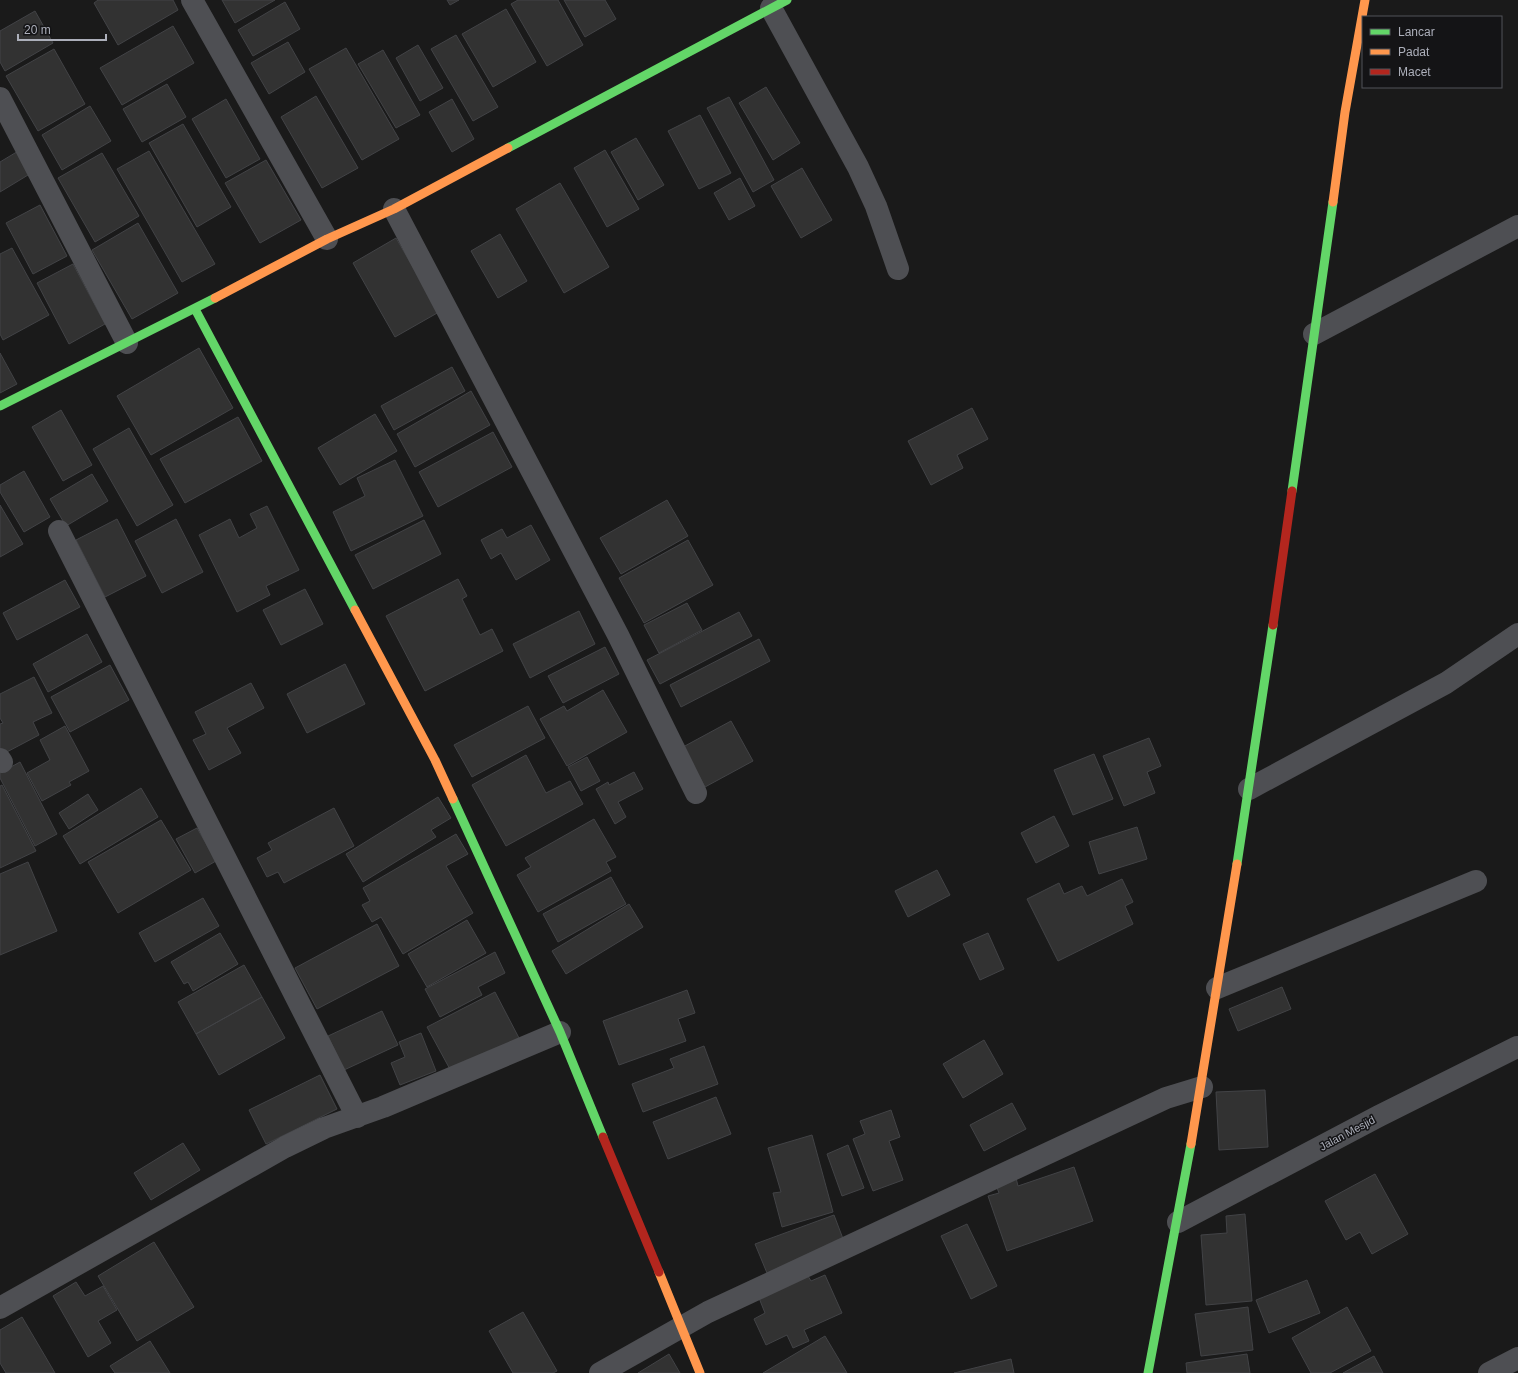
<svg xmlns="http://www.w3.org/2000/svg" width="1518" height="1373" font-family="Arial,sans-serif">
  <style>
    .building { fill: #323232; stroke: #424346 }
    .lines { fill: none; stroke-linecap: round; stroke-linejoin: round }
    .street { stroke: #4e4f53; stroke-width: 22 }
    .fast { stroke: #63d668; stroke-width: 9 }
    .slow { stroke: #ff974d; stroke-width: 9 }
    .jam { stroke: #b3261e; stroke-width: 9 }
    .labels { text-anchor: middle; dominant-baseline: central; stroke-width: 3; stroke-linejoin: round; paint-order: stroke }
    .street-label { font-size: 11px; fill: #acafba; stroke: #141416 }
  </style>
  <rect width="100%" height="100%" fill="#1a1a1a"/>
  <path class="building" d="M98 0H173L178 10 118 45 94 3Z
    M222 0H275L235 23Z
    M447 0H459L450 5Z
    M518 0H558L583 45 547 66 511 4Z
    M564 0H605L616 19 585 37Z
    M285 2 300 29 253 56 238 30Z
    M506 9 536 62 493 87 462 34Z
    M35 11 53 43 5 71 0 62V31Z
    M173 26 194 63 122 105 100 68Z
    M456 35 498 107 473 121 431 49Z
    M288 42 305 72 269 94 251 63Z
    M418 45 443 88 420 101 396 58Z
    M346 48 399 139 362 160 309 69Z
    M54 49 85 104 38 131 6 76Z
    M383 50 420 115 396 128 358 64Z
    M167 84 186 117 142 142 123 109Z
    M766 87 800 143 773 160 739 103Z
    M316 96 358 168 322 188 281 117Z
    M729 97 774 180 753 192 707 108Z
    M226 99 260 159 226 178 192 119Z
    M452 99 474 139 452 152 429 112Z
    M90 106 111 141 62 170 42 135Z
    M700 115 731 173 699 189 668 131Z
    M183 124 231 207 197 227 149 143Z
    M636 138 664 185 638 200 611 152Z
    M20 150 33 172 0 192V162Z
    M605 150 639 209 607 227 574 168Z
    M149 151 215 264 182 282 117 169Z
    M102 153 139 216 95 242 58 178Z
    M266 160 301 220 260 243 225 183Z
    M802 168 832 220 801 238 771 186Z
    M740 178 755 206 729 220 714 193Z
    M560 183 609 267 564 293 516 209Z
    M40 205 67 256 33 274 6 223Z
    M138 223 178 293 132 319 92 250Z
    M500 234 527 281 498 298 471 251Z
    M396 238 439 312 395 337 353 263Z
    M12 248 49 315 3 340 0 334V254Z
    M73 264 105 324 69 344 37 283Z
    M199 348 233 408 151 455 117 396Z
    M0 353 17 384 0 393Z
    M452 367 465 391 394 430 381 406Z
    M471 391 490 425 415 467 397 434Z
    M972 408 988 439 957 455 963 468 931 485 908 441Z
    M61 410 92 465 63 481 32 427Z
    M375 414 397 451 340 485 318 448Z
    M238 417 262 461 185 503 160 459Z
    M129 428 173 505 137 526 93 449Z
    M493 432 512 467 438 507 419 472Z
    M395 460 423 516 351 551 333 512 365 496 357 478Z
    M24 471 50 517 24 532 0 492V485Z
    M92 474 108 501 66 526 50 499Z
    M667 500 688 536 621 574 600 538Z
    M0 505 23 544 0 557Z
    M267 506 299 570 266 586 270 595 237 612 199 535 230 519 239 538 257 528 250 514Z
    M117 519 146 576 105 597 76 540Z
    M176 519 203 572 162 593 135 541Z
    M424 520 441 554 373 589 355 555Z
    M531 525 550 560 516 580 501 553 491 559 481 540 502 529 507 538Z
    M688 540 713 585 644 623 619 578Z
    M458 579 467 596 462 599 480 635 492 629 503 651 425 691 386 616Z
    M65 580 80 607 17 640 3 613Z
    M305 589 323 624 281 645 263 610Z
    M687 603 702 630 659 653 644 625Z
    M579 611 595 644 530 678 513 644Z
    M739 612 752 636 660 684 647 660Z
    M87 634 102 662 48 692 33 664Z
    M759 639 770 661 681 707 670 685Z
    M605 647 619 674 563 703 548 676Z
    M345 664 365 704 307 733 287 694Z
    M110 665 129 700 70 732 51 697Z
    M34 677 52 713 33 722 39 735 3 754 0 748V724L3 723 0 718V694Z
    M251 683 264 708 227 728 241 753 209 770 193 740 206 734 195 712Z
    M603 690 627 732 567 766 540 719 564 706 567 711Z
    M528 706 545 738 472 777 454 745Z
    M731 721 753 761 705 787 683 747Z
    M65 726 89 771 69 782 71 785 42 801 27 773 50 760 40 740Z
    M1149 738 1161 766 1147 772 1155 793 1124 806 1103 756Z
    M1094 754 1113 799 1073 815 1054 770Z
    M526 755 546 793 570 781 583 804 506 846 472 785Z
    M587 757 600 781 581 791 568 767Z
    M20 762 57 834 35 846 0 778V773Z
    M634 772 643 789 618 802 626 817 615 824 596 789 608 782 609 785Z
    M2 785 36 851 0 868V786Z
    M141 788 158 817 80 864 63 836Z
    M88 794 98 810 69 829 59 813Z
    M438 797 451 818 431 830 436 837 363 882 346 854Z
    M334 808 354 846 284 883 278 872 267 877 257 858 272 850 268 843Z
    M1054 816 1069 846 1036 863 1021 833Z
    M594 819 616 857 606 862 611 871 538 912 517 875 531 867 525 858Z
    M161 820 191 870 118 913 88 862Z
    M1137 827 1147 859 1099 874 1089 842Z
    M197 828 216 861 195 873 176 839Z
    M456 834 468 854 446 866 473 913 403 954 381 917 372 922 362 905 370 901 363 888Z
    M28 862 57 931 0 955V874Z
    M937 870 950 895 908 917 895 891Z
    M611 877 626 904 558 942 543 914Z
    M1122 879 1133 902 1125 906 1133 924 1058 961 1027 899 1059 883 1064 894 1082 886 1087 896Z
    M203 898 219 926 155 962 139 933Z
    M629 904 643 927 566 974 552 951Z
    M467 920 486 953 427 987 408 954Z
    M377 924 399 966 317 1009 295 968Z
    M220 933 238 964 193 991 188 982 184 984 171 962Z
    M988 933 1004 969 980 980 963 944Z
    M495 952 505 973 478 987 482 995 440 1017 425 989Z
    M244 965 262 997 196 1034 178 1002Z
    M1282 987 1291 1009 1238 1031 1229 1009Z
    M687 990 695 1013 678 1019 686 1041 619 1065 603 1021Z
    M495 992 519 1038 452 1073 427 1027Z
    M262 997 285 1038 219 1075 196 1034Z
    M382 1011 398 1045 344 1070 328 1036Z
    M421 1033 436 1071 400 1085 391 1063 405 1057 399 1042Z
    M984 1040 1003 1074 963 1098 943 1064Z
    M704 1046 718 1084 643 1112 632 1084 674 1068 670 1059Z
    M320 1075 337 1109 266 1144 249 1110Z
    M1265 1090 1268 1147 1219 1150 1216 1092Z
    M716 1097 731 1134 668 1159 653 1122Z
    M1012 1103 1026 1129 984 1151 970 1125Z
    M891 1110 900 1137 889 1141 903 1180 873 1191 853 1139 865 1134 860 1121Z
    M812 1135 833 1212 782 1227 773 1193 781 1192 768 1148Z
    M183 1143 200 1170 151 1200 134 1173Z
    M848 1145 864 1188 842 1196 827 1154Z
    M1074 1167 1093 1221 1007 1251 988 1196 999 1193 996 1185 1016 1178 1018 1186Z
    M1375 1174 1408 1234 1372 1254 1360 1232 1346 1240 1325 1201Z
    M1245 1214 1252 1301 1206 1305 1201 1235 1227 1233 1226 1216Z
    M834 1215 845 1244 767 1273 755 1244Z
    M967 1224 997 1286 971 1299 941 1236Z
    M154 1242 194 1307 137 1341 98 1276Z
    M825 1275 842 1313 804 1330 809 1341 793 1348 787 1335 766 1345 754 1319 765 1313 759 1298 808 1276 811 1281Z
    M1307 1280 1320 1313 1269 1333 1256 1300Z
    M76 1282 85 1296 103 1286 117 1310 98 1321 111 1343 88 1357 53 1296Z
    M1248 1307 1253 1350 1201 1356 1195 1314Z
    M1347 1307 1371 1351 1330 1373H1311L1292 1338Z
    M523 1312 557 1371 553 1373H513L489 1331Z
    M22 1317 55 1373H6L0 1363V1330Z
    M825 1336 847 1373H763Z
    M150 1341 170 1373H115L110 1366Z
    M669 1354 680 1373H638Z
    M1247 1354 1250 1373H1187L1186 1363Z
    M1374 1356 1383 1373H1343Z
    M1011 1359 1014 1373H954Z"/>
  <g class="lines">
    <path class="street" d="M192 0 327 239
      M771 8 858 167 876 206 898 269
      M0 98 127 343
      M394 209 618 635 696 793
      M1314 334 1518 226
      M59 531 357 1117
      M0 759 2 762
      M1249 789 1446 683 1518 634
      M1217 988 1476 881
      M1178 1222 1379 1116 1517 1047
      M0 1308 285 1147 324 1128 383 1107 560 1032
      M600 1373 708 1312 1166 1098 1202 1087
      M1489 1373 1518 1358"/>
    <path class="fast" d="M508 148 787 0
      M195 309 355 610
      M0 406 215 298
      M1292 491 1333 202
      M453 799 560 1032 603 1137
      M1237 864 1273 625
      M1148 1373 1191 1144"/>
    <path class="slow" d="M1333 202 1345 112 1365 0
      M215 298 327 239 394 209 508 148
      M355 610 435 760 453 799
      M1191 1144 1237 864
      M659 1272 700 1373"/>
    <path class="jam" d="M1273 625 1292 491
      M603 1137 659 1272"/>
  </g>
  <g class="labels">
    <g class="street-label">
      <text transform="translate(1347 1133) rotate(-28)">Jalan Mesjid</text>
    </g>
  </g>
  <rect x="1362" y="16" width="140" height="72" fill="#141416" stroke="#515258"/>
  <rect x="1370" y="29" width="20" height="6" fill="#63d668" stroke="#515258"/>
  <text x="1398" y="36" font-size="12" fill="#acafba">Lancar</text>
  <rect x="1370" y="49" width="20" height="6" fill="#ff974d" stroke="#515258"/>
  <text x="1398" y="56" font-size="12" fill="#acafba">Padat</text>
  <rect x="1370" y="69" width="20" height="6" fill="#b3261e" stroke="#515258"/>
  <text x="1398" y="76" font-size="12" fill="#acafba">Macet</text>
  <path d="M18 34v6h88v-6" fill="none" stroke="#acafba" stroke-width="2"/>
  <text x="24" y="34" font-size="12" fill="#acafba" stroke="#141416" stroke-width="3" paint-order="stroke">20 m</text>
</svg>
